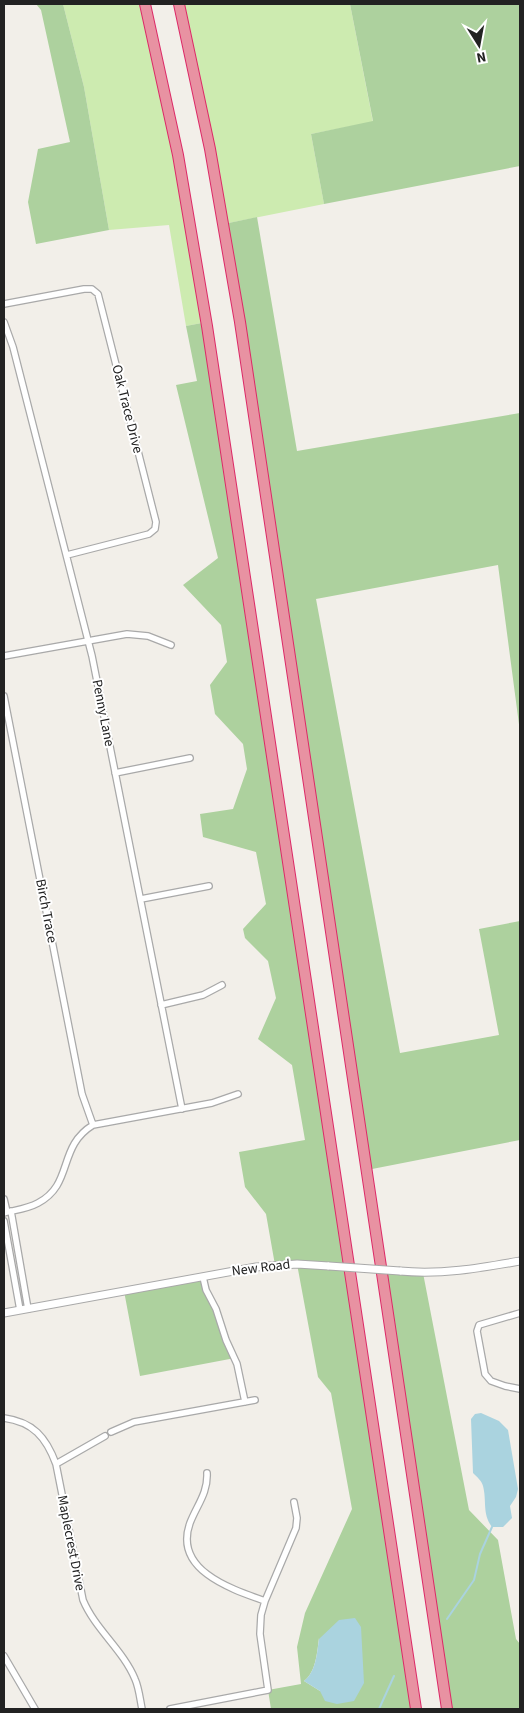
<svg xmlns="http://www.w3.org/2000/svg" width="524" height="1713" font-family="'Source Sans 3',sans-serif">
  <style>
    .grass { fill: #cdebb0 }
    .forest { fill: #add19e; fill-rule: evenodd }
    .water { fill: #aad3df }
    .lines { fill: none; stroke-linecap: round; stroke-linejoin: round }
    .stream { stroke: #aad3df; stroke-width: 2 }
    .minor-casing { stroke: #a9a9a9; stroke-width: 8 }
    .tertiary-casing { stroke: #a9a9a9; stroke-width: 9 }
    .motorway-casing { stroke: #dc2a67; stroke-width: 12 }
    .minor { stroke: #fff; stroke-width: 5.5 }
    .tertiary { stroke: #fff; stroke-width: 7 }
    .motorway { stroke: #e892a2; stroke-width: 10 }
    .tertiary-bridge-casing { stroke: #a9a9a9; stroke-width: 9; stroke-linecap: butt }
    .tertiary-bridge { stroke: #fff; stroke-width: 7 }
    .labels { text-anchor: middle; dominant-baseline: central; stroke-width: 4; stroke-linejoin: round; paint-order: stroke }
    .street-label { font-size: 14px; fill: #222; stroke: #fff }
  </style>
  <rect width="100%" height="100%" fill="#f2efe9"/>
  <path class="grass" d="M63 4H145L207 322 186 326 169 225 109 230 84 87Z
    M179 4H350L373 122 311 134 324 204 224 224Z"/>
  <path class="forest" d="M36 4H63L84 87 109 230 36 244 28 202 38 149 70 142 41 10Z
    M350 4H520V166L324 204 311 134 373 121Z
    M257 217 297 451 520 413V732L498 565 316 599 400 1053 499 1035 479 929 520 921V1140L367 1170 224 224Z
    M207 322 416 1709H271L268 1690 301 1684 297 1647 305 1613 352 1509 331 1393 318 1377 297 1264 275 1265 266 1214 245 1187 239 1152 305 1140 292 1065 258 1039 276 998 268 961 245 938 243 929 266 904 256 852 203 837 200 814 233 809 247 769 243 744 215 714 210 685 227 662 221 625 183 585 218 558 176 385 197 381 186 326ZM319 1638 320 1691 304 1681C316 1672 317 1653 319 1638Z
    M382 1270 423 1273 469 1510 498 1540 516 1639 520 1644V1709H447Z
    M203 1277 235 1358 140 1376 124 1291Z"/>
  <path class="water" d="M481 1413 499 1421 508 1430 518 1489 516 1497 510 1506 512 1518 503 1527H492C482 1514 487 1501 483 1486 482 1481 477 1477 473 1473L471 1419 475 1414Z
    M355 1618 361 1627 364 1683 354 1701 337 1704 325 1701 320 1691 304 1681C316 1672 317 1653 319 1639L339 1620Z"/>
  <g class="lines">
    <path class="stream" d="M447 1619 474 1580 480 1554 492 1527
      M379 1709 394 1676"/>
    <defs>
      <path id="minor" d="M4 304 84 289H92L98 294 156 522 155 529 149 534 67 555
        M4 322 13 347 92 656 182 1109
        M4 656 127 634 148 636 171 645
        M4 696 82 1094 93 1125
        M115 773 190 758
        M141 899 209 886
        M161 1005 203 995 222 985
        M4 1199 7 1212
        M11 1211 28 1309
        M4 1213C15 1210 27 1209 38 1203 74 1184 57 1147 93 1125L212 1103 238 1094
        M4 1221 20 1310
        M203 1277 206 1290 216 1309 226 1340 237 1364 245 1402
        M520 1313 479 1325 477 1331 485 1374 491 1381 505 1386 520 1389
        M4 1418C33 1422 46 1437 56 1464L83 1600C95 1629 123 1650 135 1679 139 1688 140 1699 142 1709
        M111 1432 134 1422 255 1400
        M56 1464 105 1436
        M207 1473C208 1493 197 1505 190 1523 173 1570 231 1589 265 1601
        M4 1656 35 1709
        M170 1709 268 1690 260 1634 261 1615 265 1601 296 1528 297 1518 294 1502"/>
      <path id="tertiary" d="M400 1271C441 1275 480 1268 520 1261
        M4 1313 256 1267 297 1264 329 1266"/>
      <path id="motorway" d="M145 4 178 155 207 326 416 1709
        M179 4 210 149 240 322 447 1709"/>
    </defs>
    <use href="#minor" class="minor-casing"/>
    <use href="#tertiary" class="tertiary-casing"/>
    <use href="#motorway" class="motorway-casing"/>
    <use href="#minor" class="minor"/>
    <use href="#tertiary" class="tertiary"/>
    <use href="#motorway" class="motorway"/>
    <defs>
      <path id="tertiary-bridge" d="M329 1266 400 1271"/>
    </defs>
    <use href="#tertiary-bridge" class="tertiary-bridge-casing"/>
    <use href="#tertiary-bridge" class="tertiary-bridge"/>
  </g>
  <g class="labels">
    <g class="street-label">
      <text transform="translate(127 409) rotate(76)">Oak Trace Drive</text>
      <text transform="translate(103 713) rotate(79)">Penny Lane</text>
      <text transform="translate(46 911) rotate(79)">Birch Trace</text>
      <text transform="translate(261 1268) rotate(-7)">New Road</text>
      <text transform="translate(71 1543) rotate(79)">Maplecrest Drive</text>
    </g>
  </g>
  <rect width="524" height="1713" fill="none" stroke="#222222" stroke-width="10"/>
  <g transform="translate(479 45) rotate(169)" stroke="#ffffff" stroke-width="4" paint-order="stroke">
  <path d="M0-4L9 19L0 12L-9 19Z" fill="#222222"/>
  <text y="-8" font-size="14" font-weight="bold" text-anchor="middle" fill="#222222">N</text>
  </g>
</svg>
